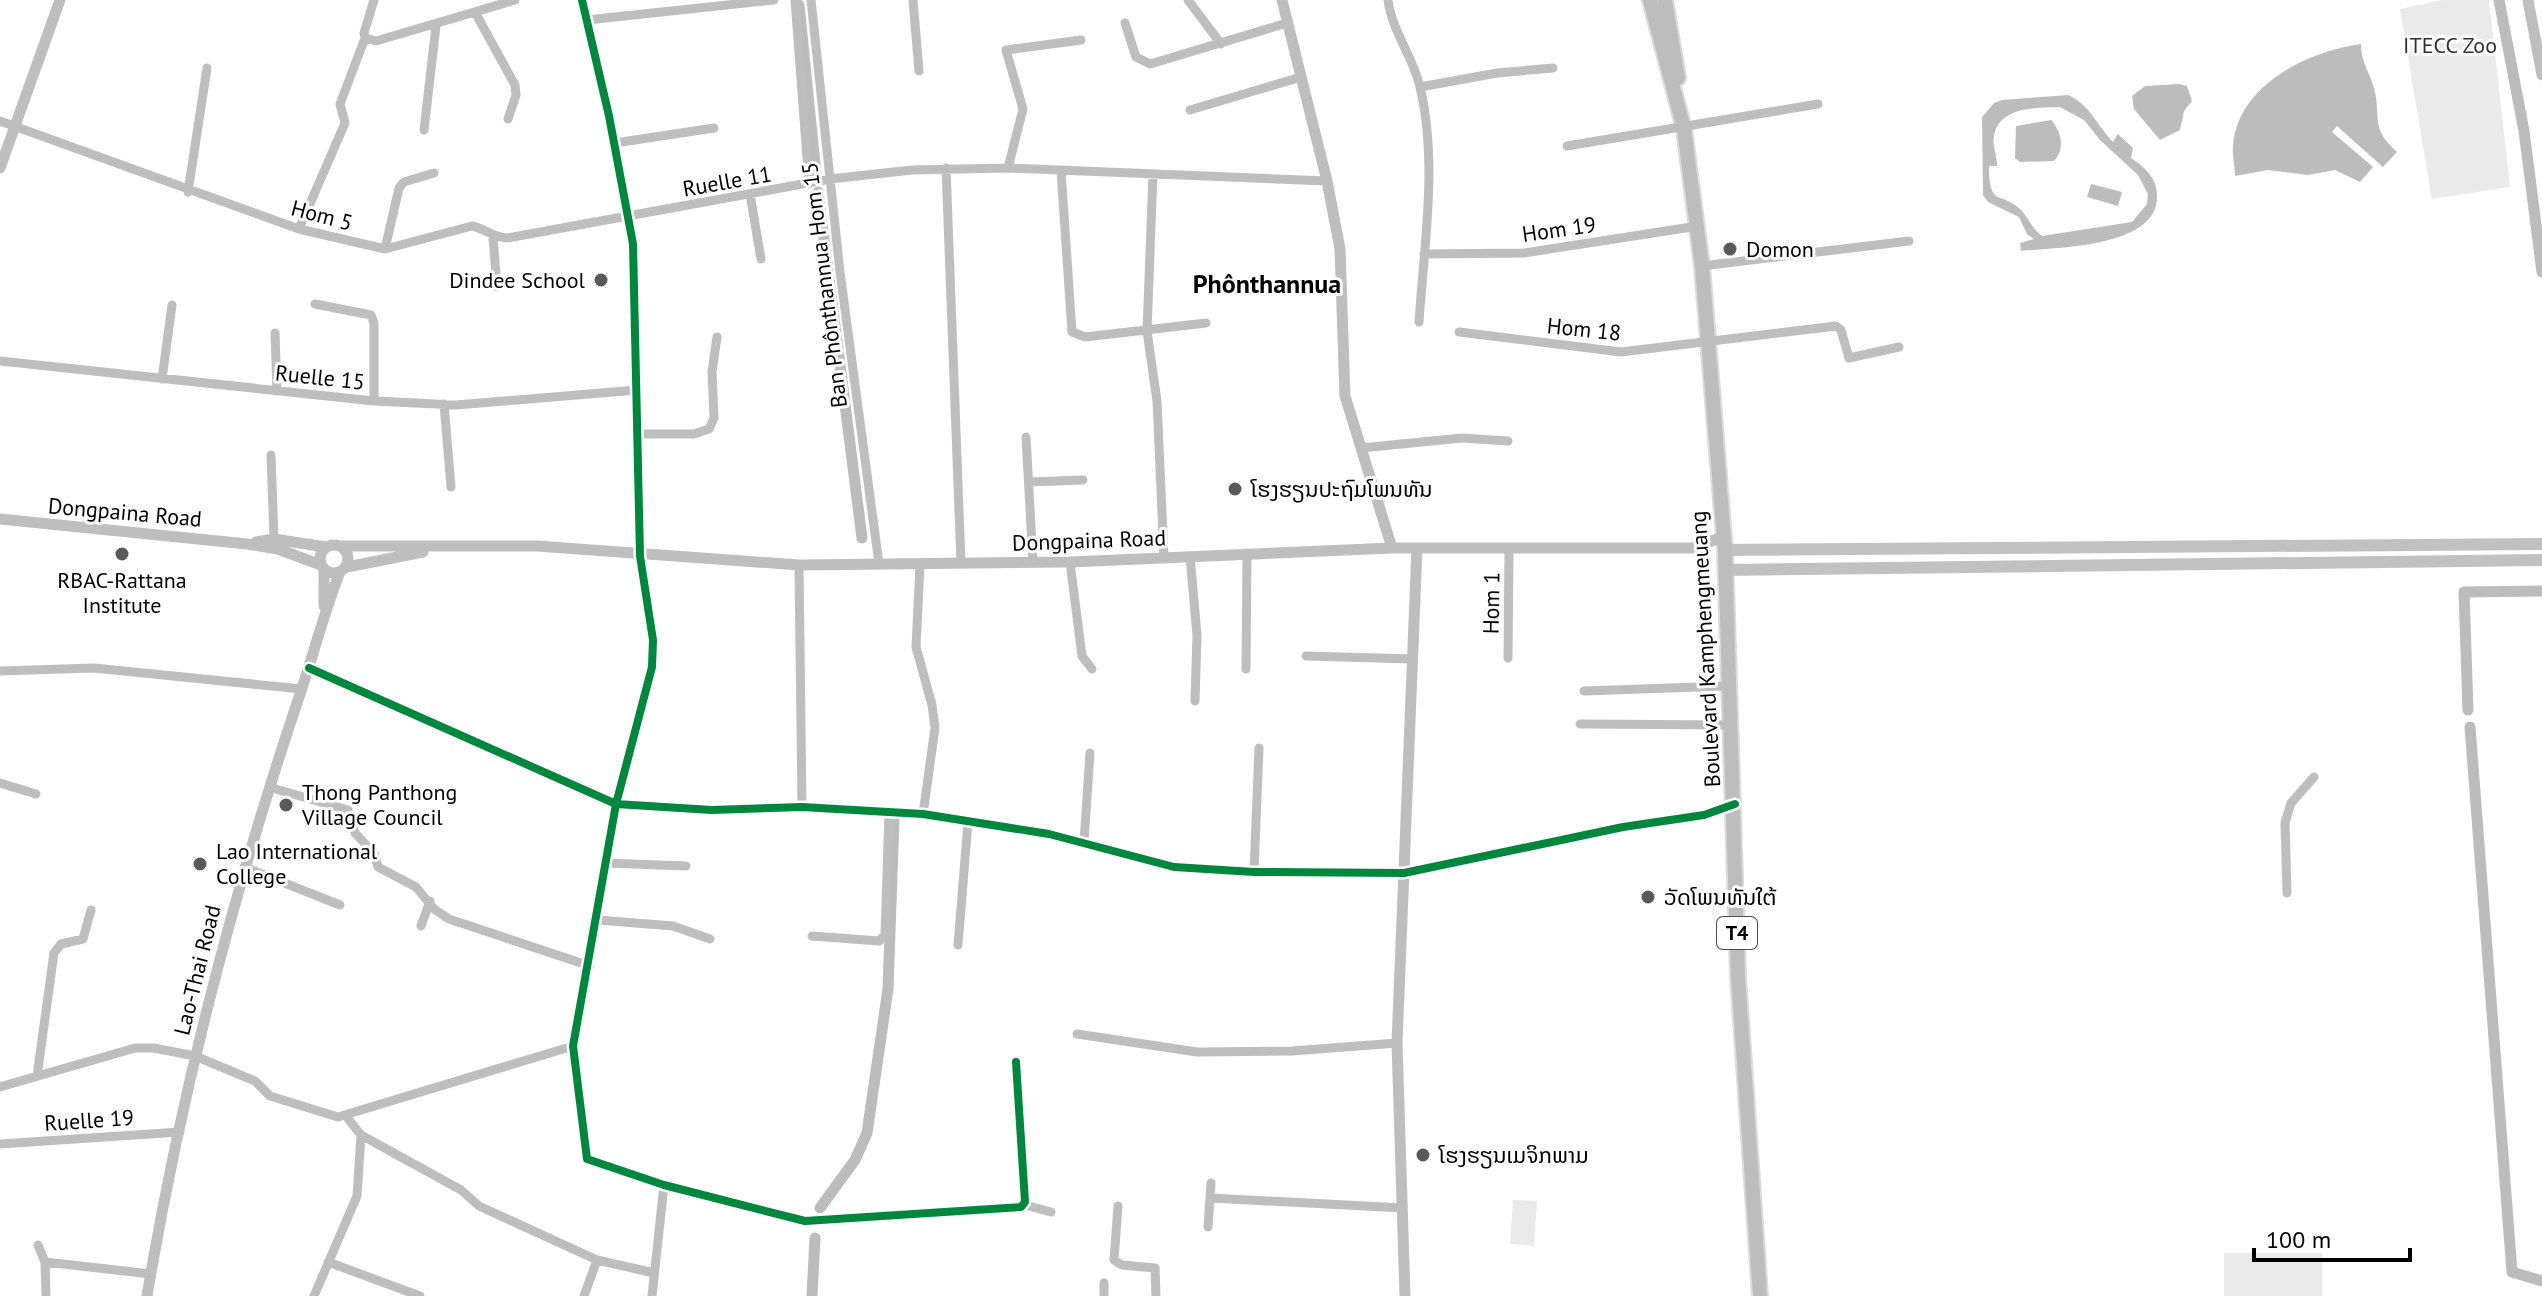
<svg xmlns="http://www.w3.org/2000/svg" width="2542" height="1296" font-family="'PT Sans','Noto Sans Lao',sans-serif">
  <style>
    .green { fill: #eaeaea }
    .water { fill: #bcbcbc; fill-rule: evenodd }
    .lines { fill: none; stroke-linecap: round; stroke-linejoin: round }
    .canal { stroke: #bcbcbc; stroke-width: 11 }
    .primary-casing { stroke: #dbdbdb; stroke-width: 18 }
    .minor { stroke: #bebebe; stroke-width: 9 }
    .tertiary { stroke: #bebebe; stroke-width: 11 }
    .secondary { stroke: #c1c1c1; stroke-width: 12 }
    .primary { stroke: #bdbdbd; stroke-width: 14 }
    .cycleway-casing { stroke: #fff; stroke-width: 13 }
    .cycleway { stroke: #00873e; stroke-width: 8 }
    .poi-dot { fill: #595959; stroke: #fff; stroke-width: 3 }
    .labels { text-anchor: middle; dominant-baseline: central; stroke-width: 6; stroke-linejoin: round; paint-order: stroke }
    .shield { fill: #fff; stroke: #4c4c4c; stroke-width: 2 }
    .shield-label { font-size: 20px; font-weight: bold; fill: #000 }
    .park-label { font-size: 22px; fill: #2f2f2f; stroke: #fff }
    .street-label { font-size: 22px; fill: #000; stroke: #fff }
    .poi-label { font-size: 22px; fill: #000; stroke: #fff; text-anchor: start }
    .quarter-label { font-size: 26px; font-weight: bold; fill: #000; stroke: #fff }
  </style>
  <rect width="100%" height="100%" fill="#fff"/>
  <path class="green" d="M2442 0H2489L2510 187 2432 199 2400 9Z
    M1513 1200 1537 1201 1534 1246 1510 1244Z
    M2224 1253H2322V1296H2224Z"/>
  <path class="water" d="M2361 44C2361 62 2369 71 2374 88 2382 119 2369 127 2397 152L2383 167 2337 126 2332 132 2373 167 2360 182 2335 170 2308 175 2268 170 2235 176C2235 166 2232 155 2233 145 2238 85 2308 51 2361 44Z
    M2179 84 2187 86 2192 101 2184 111 2180 130 2160 140 2134 109 2132 96 2145 86Z
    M2068 95C2089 104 2097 125 2113 142L2118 134 2133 148 2131 158C2146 168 2158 179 2157 198 2155 248 2057 247 2021 251L2020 243 2034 239 2027 234 2019 217 1988 202 1983 195 1982 117 1994 103 2002 100ZM2060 107 2084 120 2100 140 2138 175 2148 194 2147 204 2132 222 2042 236C2032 229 2029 219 2021 210 2001 190 1989 209 1989 166H1997C1997 154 1992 146 1994 136 1999 106 2038 108 2060 107Z
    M2051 120C2062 132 2065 149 2054 161L2020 162 2015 158 2016 126Z
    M2091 184 2122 192 2118 206 2087 197Z"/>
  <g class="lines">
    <path class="canal" d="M2499 0 2524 131 2542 272
      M799 5 816 174
      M818 192 862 538
      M2468 710 2464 592 2542 591
      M2470 727 2512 1272 2542 1281
      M820 1208 855 1160 867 1133 888 989 894 819
      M812 1296 815 1238"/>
    <defs>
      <path id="primary" d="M1650 0 1684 129 1702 266 1725 550 1738 977 1760 1296
        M1665 0 1678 78"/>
    </defs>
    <use href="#primary" class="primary-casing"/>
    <path class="minor" d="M374 0 364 33 365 38 376 41 515 0
      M582 0 609 116 633 244 640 556 653 640 652 667 616 804 573 1046 587 1159 664 1185 805 1221 1021 1207 1025 1202 1016 1062
      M795 0 809 184
      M811 0 840 272 879 564
      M913 0 919 71
      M1188 0 1221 44
      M1388 0C1392 32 1413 56 1420 87 1438 162 1424 246 1419 322
      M476 14 515 85 516 95 508 119
      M587 20 774 0
      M1125 23 1136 57 1150 64 1287 23
      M1420 87 1497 73 1553 68
      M1190 110 1301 77
      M0 121 299 229 385 249 472 226C486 229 492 237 507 238L830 179 912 170 1008 168 1327 181
      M424 130 436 26
      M615 143 714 128
      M1567 146 1818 104
      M946 168 961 563
      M1008 168 1023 109 1006 50 1081 40
      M1061 171 1072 332 1085 337 1206 323
      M1153 174 1147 331 1157 401 1164 558
      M188 192 207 68
      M750 194 761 259
      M299 229 345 123 340 104 365 38
      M493 238 497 287
      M385 249 399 188 404 182 434 173
      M1424 254 1524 253 1698 226
      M1702 266 1909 241
      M315 304 371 315 374 323V401
      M1459 332 1621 352 1836 326 1841 330 1849 358 1899 347
      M275 333 277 391
      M0 361 374 401 456 405 637 390
      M162 379 172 305
      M444 404 451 487
      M637 434H694L709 429 714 418 712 372 717 337
      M1026 437 1033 562
      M1361 448 1462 438 1508 441
      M271 455 274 539
      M1029 482 1083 480
      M1190 556 1197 635 1195 701
      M1070 562 1082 656 1092 669
      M799 565 802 807
      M920 565 916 647 932 705 935 728 923 814
      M1306 656 1413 659
      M1508 658 1509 549
      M309 668 616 804 712 810 802 807 923 814 1049 834 1174 867 1254 872 1404 873 1623 827 1704 815 1735 804
      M1246 669 1247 553
      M0 671 94 668 302 689
      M1584 691 1727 686
      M1580 724 1732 725
      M0 783 36 794
      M269 787 348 810 355 833 374 853 378 867 416 887 434 909 449 919 590 966
      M1084 842 1090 753
      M606 863 686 866
      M244 867 340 905
      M1254 872 1259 748
      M2287 893 2285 823 2291 803 2314 777
      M598 920 673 926 710 939
      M421 926 430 901
      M812 936 879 941 885 935 889 813
      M958 945 968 822
      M1077 1034 1197 1052 1292 1051 1397 1043
      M37 1076 54 953 61 944 83 939 91 910
      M0 1087 135 1048H154L195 1056 255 1081 270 1096 338 1117 573 1046
      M346 1116 361 1135 461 1190 479 1206 597 1260 654 1273
      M0 1144 180 1132
      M1211 1198 1403 1208
      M1025 1205 1051 1212
      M1118 1206 1114 1260 1122 1265 1155 1268 1156 1296
      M1208 1227 1211 1183
      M38 1245 45 1262 46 1296
      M45 1262 151 1274
      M328 1262 420 1296
      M314 1296 357 1196 361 1135
      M584 1296 597 1260
      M652 1296 664 1185
      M1104 1296V1283"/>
    <path class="tertiary" d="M1282 0 1327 181 1340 249 1345 396 1392 548
      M2528 0 2542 75
      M0 168 60 0
      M0 519 247 544 278 549 321 565
      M256 542 274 539 326 547
      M320 559a14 14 0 1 1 28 0a14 14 0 1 1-28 0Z
      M340 546H537L799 565 1070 562 1392 548H1692L1723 537
      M347 567 423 552
      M324 606V569
      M147 1296C181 1092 234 890 300 694 314 653 324 612 340 572
      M1405 1296 1397 1043 1417 548"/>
    <path class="secondary" d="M1725 550 2542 544
      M1725 570 2542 560"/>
    <use href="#primary" class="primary"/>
    <defs>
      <path id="cycleway" d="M582 0 609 116 633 244 640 556 653 640 652 667 616 804 573 1046 587 1159 664 1185 805 1221 1021 1207 1025 1202 1016 1062
        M309 668 616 804 712 810 802 807 923 814 1049 834 1174 867 1254 872 1404 873 1623 827 1704 815 1735 804"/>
    </defs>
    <use href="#cycleway" class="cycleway-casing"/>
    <use href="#cycleway" class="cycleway"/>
  </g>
  <g class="poi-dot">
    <circle cx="1730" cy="249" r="8"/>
    <circle cx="601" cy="280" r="8"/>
    <circle cx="1235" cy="489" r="8"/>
    <circle cx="122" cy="554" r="8"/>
    <circle cx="286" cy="805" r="8"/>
    <circle cx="200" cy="864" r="8"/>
    <circle cx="1648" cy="897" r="8"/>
    <circle cx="1423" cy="1155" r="8"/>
  </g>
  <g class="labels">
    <rect class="shield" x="1717" y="917" width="40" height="32" rx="6"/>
    <g class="shield-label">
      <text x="1737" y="933">T4</text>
    </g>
    <g class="park-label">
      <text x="2450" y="45">ITECC Zoo</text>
    </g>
    <g class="street-label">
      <text transform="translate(727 181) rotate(-10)">Ruelle 11</text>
      <text transform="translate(322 215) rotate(15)">Hom 5</text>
      <text transform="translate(1559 229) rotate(-8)">Hom 19</text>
      <text transform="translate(824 285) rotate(-97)">Ban Phônthannua Hom 15</text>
      <text transform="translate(1584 329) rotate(6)">Hom 18</text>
      <text transform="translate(320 377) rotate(6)">Ruelle 15</text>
      <text transform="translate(125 512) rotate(5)">Dongpaina Road</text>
      <text transform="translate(1089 540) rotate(-2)">Dongpaina Road</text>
      <text transform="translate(1491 603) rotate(-89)">Hom 1</text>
      <text transform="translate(1705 649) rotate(-93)">Boulevard Kamphengmeuang</text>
      <text transform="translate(197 970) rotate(-76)">Lao-Thai Road</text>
      <text transform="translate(89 1120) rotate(-4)">Ruelle 19</text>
    </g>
    <g class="poi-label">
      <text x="1746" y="249">Domon</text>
      <text x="585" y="280" text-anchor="end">Dindee School</text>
      <text x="1251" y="489">ໂຮງຮຽນປະຖົມໂພນທັນ</text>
      <text x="122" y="580" text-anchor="middle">RBAC-Rattana<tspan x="122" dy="25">Institute</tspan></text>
      <text x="302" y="792">Thong Panthong<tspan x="302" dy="25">Village Council</tspan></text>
      <text x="216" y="851">Lao International<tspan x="216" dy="25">College</tspan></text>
      <text x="1664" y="897">ວັດໂພນທັນໃຕ້</text>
      <text x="1439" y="1155">ໂຮງຮຽນເມຈິກພາມ</text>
    </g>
    <g class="quarter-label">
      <text x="1267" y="283">Phônthannua</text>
    </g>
  </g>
  <path d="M2254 1248v12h156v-12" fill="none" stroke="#000000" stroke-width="4"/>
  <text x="2266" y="1248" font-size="24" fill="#000000" stroke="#ffffff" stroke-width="6" paint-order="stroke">100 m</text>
</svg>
